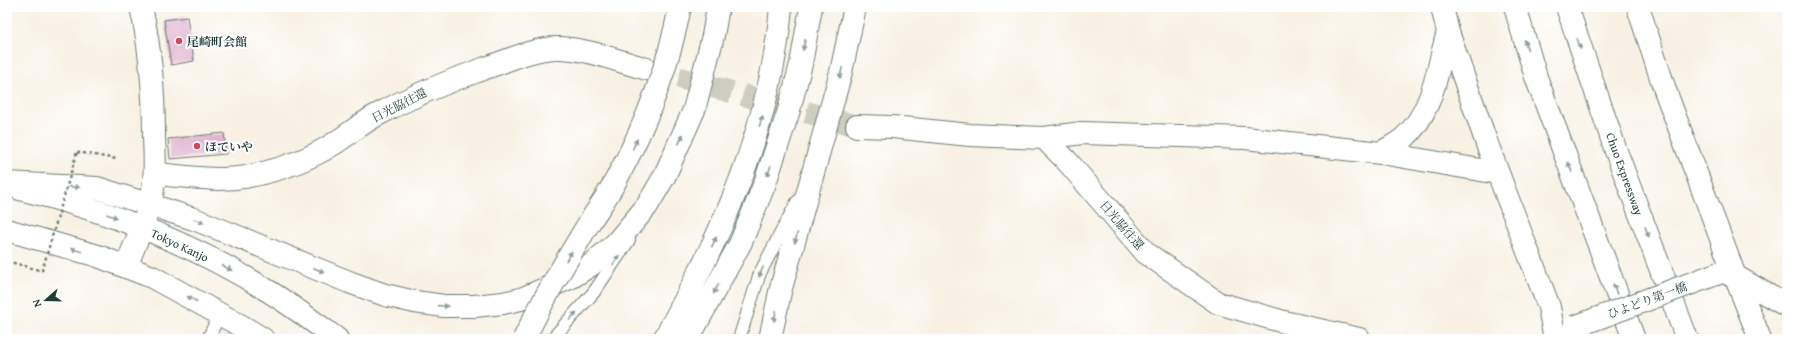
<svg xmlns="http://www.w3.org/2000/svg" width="1794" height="346" font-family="'Gentium Book Plus','Noto Serif JP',serif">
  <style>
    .building { fill: #e1b1cf }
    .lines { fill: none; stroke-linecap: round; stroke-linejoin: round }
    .minor-tunnel { stroke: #cdcdc0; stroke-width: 22; stroke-dasharray: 22 11; stroke-linecap: butt }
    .service-casing { stroke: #6b7c71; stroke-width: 14 }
    .minor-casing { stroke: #6b7c71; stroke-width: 24 }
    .trunk-casing { stroke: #6b7c71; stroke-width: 24 }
    .motorway-casing { stroke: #6b7c71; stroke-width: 24 }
    .path { stroke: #6b7c71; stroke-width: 2.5; stroke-dasharray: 3 3; stroke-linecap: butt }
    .service { stroke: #fff; stroke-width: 12 }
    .minor { stroke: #fff; stroke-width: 22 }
    .trunk { stroke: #fff; stroke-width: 22 }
    .motorway { stroke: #fff; stroke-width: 22 }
    .minor-bridge-casing { stroke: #6b7c71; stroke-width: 24; stroke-linecap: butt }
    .motorway-bridge-casing { stroke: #6b7c71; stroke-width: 24; stroke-linecap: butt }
    .path-bridge { stroke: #6b7c71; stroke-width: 2.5; stroke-dasharray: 3 3; stroke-linecap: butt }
    .minor-bridge { stroke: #fff; stroke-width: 22 }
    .motorway-bridge { stroke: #fff; stroke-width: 22 }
    .oneway { fill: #8f9e9a }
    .poi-dot { fill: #d1495b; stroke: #fff; stroke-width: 1.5 }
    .labels { text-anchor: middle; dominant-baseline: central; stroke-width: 4; stroke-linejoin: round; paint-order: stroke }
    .poi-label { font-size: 12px; font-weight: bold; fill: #1f3d34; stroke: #fff; text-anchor: start }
    .street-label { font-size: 12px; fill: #1f3d34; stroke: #fff }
  </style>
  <rect width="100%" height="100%" fill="#fff"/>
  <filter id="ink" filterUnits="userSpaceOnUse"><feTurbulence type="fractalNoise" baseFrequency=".025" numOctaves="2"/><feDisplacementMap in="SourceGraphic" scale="8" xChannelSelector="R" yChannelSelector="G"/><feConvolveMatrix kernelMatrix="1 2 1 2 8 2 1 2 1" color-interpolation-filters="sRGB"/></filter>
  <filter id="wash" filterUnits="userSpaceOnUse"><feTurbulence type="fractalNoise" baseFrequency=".012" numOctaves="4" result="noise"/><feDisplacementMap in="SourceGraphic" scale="16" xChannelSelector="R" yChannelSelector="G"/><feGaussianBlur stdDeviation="0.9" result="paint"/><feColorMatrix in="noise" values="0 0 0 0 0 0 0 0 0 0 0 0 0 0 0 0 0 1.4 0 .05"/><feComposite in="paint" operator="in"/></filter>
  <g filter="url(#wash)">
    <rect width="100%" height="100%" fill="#f8f1e3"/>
    <g id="blocks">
      <path class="building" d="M187 17 194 61 171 65 164 20Z
        M224 133 226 154 170 159 168 139Z"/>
    </g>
  </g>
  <g filter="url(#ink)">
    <use href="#blocks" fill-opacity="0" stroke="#6b7c71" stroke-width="1"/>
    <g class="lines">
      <path class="minor-tunnel" d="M647 69 857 126"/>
      <defs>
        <path id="service" d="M208 339 220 313
          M552 339 594 292 629 240
          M739 339 760 273 797 202"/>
        <path id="minor" d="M1442 7 1448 32 1487 144 1549 307 1555 339
          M1638 7 1665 90 1735 276 1760 339
          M857 126 892 127 970 135 1044 138 1067 161 1146 253 1218 303 1284 322 1359 339
          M1044 138 1082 133 1245 138 1381 153 1498 173
          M1381 153C1388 148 1397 144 1404 138 1434 111 1437 68 1448 32
          M155 174C185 176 215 182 245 177 276 171 309 160 335 143 349 134 361 124 375 116 410 97 446 82 483 69 507 61 533 48 558 48 586 48 620 62 647 69
          M126 267C134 246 144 225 150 204 156 182 155 160 154 137 154 93 151 50 141 7
          M1730 275 1735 276 1787 306"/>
        <path id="trunk" d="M20 189C106 210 189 242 265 289 290 304 314 322 337 339
          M7 230 98 256 152 277 245 328 263 339"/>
        <path id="motorway" d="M1515 7 1536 77 1634 339
          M1567 7 1616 151 1687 339
          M7 183 97 188 194 219 349 282 385 295 415 302 444 306H474L503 303 521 299 572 277 591 265 616 243 647 206 664 177 694 110 713 36 718 7
          M664 339C675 320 685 300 695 280 740 194 773 104 781 7
          M688 339 741 242 765 183 789 110 801 64 811 7
          M770 339 780 292 841 72 855 7"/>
      </defs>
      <use href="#service" class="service-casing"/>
      <use href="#minor" class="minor-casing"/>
      <use href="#trunk" class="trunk-casing"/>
      <use href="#motorway" class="motorway-casing"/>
      <path class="path" d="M77 152 117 159
        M7 261 42 271"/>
      <use href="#service" class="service"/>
      <use href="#minor" class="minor"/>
      <use href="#trunk" class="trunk"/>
      <use href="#motorway" class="motorway"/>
      <defs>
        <path id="minor-bridge" d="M1574 327 1719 273"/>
        <path id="motorway-bridge" d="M524 339C543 299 566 261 589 223 598 209 608 195 616 180 646 125 668 68 680 7"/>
      </defs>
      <use href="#minor-bridge" class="minor-bridge-casing"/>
      <use href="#motorway-bridge" class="motorway-bridge-casing"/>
      <path class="path-bridge" d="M42 271 77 152"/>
      <use href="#minor-bridge" class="minor-bridge"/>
      <use href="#motorway-bridge" class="motorway-bridge"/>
    </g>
    <defs><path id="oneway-solid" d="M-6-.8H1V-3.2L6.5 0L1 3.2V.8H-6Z"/></defs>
    <g class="oneway">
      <use href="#oneway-solid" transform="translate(1579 44) rotate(71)"/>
      <use href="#oneway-solid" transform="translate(804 45) rotate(101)"/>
      <use href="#oneway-solid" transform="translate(1526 45) rotate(-107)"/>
      <use href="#oneway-solid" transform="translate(841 73) rotate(103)"/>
      <use href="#oneway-solid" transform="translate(761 121) rotate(-73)"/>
      <use href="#oneway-solid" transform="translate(681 139) rotate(-66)"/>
      <use href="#oneway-solid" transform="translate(635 144) rotate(-66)"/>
      <use href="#oneway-solid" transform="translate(1570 167) rotate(-110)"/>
      <use href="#oneway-solid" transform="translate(769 171) rotate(108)"/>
      <use href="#oneway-solid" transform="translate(74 187) rotate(3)"/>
      <use href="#oneway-solid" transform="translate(112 216) rotate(19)"/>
      <use href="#oneway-solid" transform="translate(199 221) rotate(21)"/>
      <use href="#oneway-solid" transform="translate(1647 232) rotate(70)"/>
      <use href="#oneway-solid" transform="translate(796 238) rotate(106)"/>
      <use href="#oneway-solid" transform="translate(714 242) rotate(-65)"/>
      <use href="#oneway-solid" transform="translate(76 250) rotate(-163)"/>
      <use href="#oneway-solid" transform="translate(569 256) rotate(-58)"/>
      <use href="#oneway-solid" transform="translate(616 260) rotate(-56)"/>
      <use href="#oneway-solid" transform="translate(227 268) rotate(27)"/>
      <use href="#oneway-solid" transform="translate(319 270) rotate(23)"/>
      <use href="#oneway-solid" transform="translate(761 272) rotate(113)"/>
      <use href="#oneway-solid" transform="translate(716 289) rotate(118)"/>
      <use href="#oneway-solid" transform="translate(1615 289) rotate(-110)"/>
      <use href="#oneway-solid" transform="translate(192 299) rotate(-152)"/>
      <use href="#oneway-solid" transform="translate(443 306) rotate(4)"/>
      <use href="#oneway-solid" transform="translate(573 316) rotate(-48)"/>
      <use href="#oneway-solid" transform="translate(775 316) rotate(102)"/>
    </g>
  </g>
  <g class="poi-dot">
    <circle cx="179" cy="41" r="4"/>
    <circle cx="197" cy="146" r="4"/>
  </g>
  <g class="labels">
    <g class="poi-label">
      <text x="187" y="41">尾崎町会館</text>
      <text x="205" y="146">ほていや</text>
    </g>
    <g class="street-label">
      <text transform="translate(399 105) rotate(-27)">日光脇往還</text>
      <text transform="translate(1625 174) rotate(70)">Chuo Expressway</text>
      <text transform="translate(1122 225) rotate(49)">日光脇往還</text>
      <text transform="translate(180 245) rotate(25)">Tokyo Kanjo</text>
      <text transform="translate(1647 300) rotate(-20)">ひよどり第一橋</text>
    </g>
  </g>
  <rect width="1794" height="346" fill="none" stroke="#fff" stroke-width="24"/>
  <g transform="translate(46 300) rotate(250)" stroke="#ffffff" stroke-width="3" paint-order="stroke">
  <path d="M0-3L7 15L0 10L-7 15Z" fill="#1f3d34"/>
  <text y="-6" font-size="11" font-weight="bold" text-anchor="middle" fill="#1f3d34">N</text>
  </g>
</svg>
